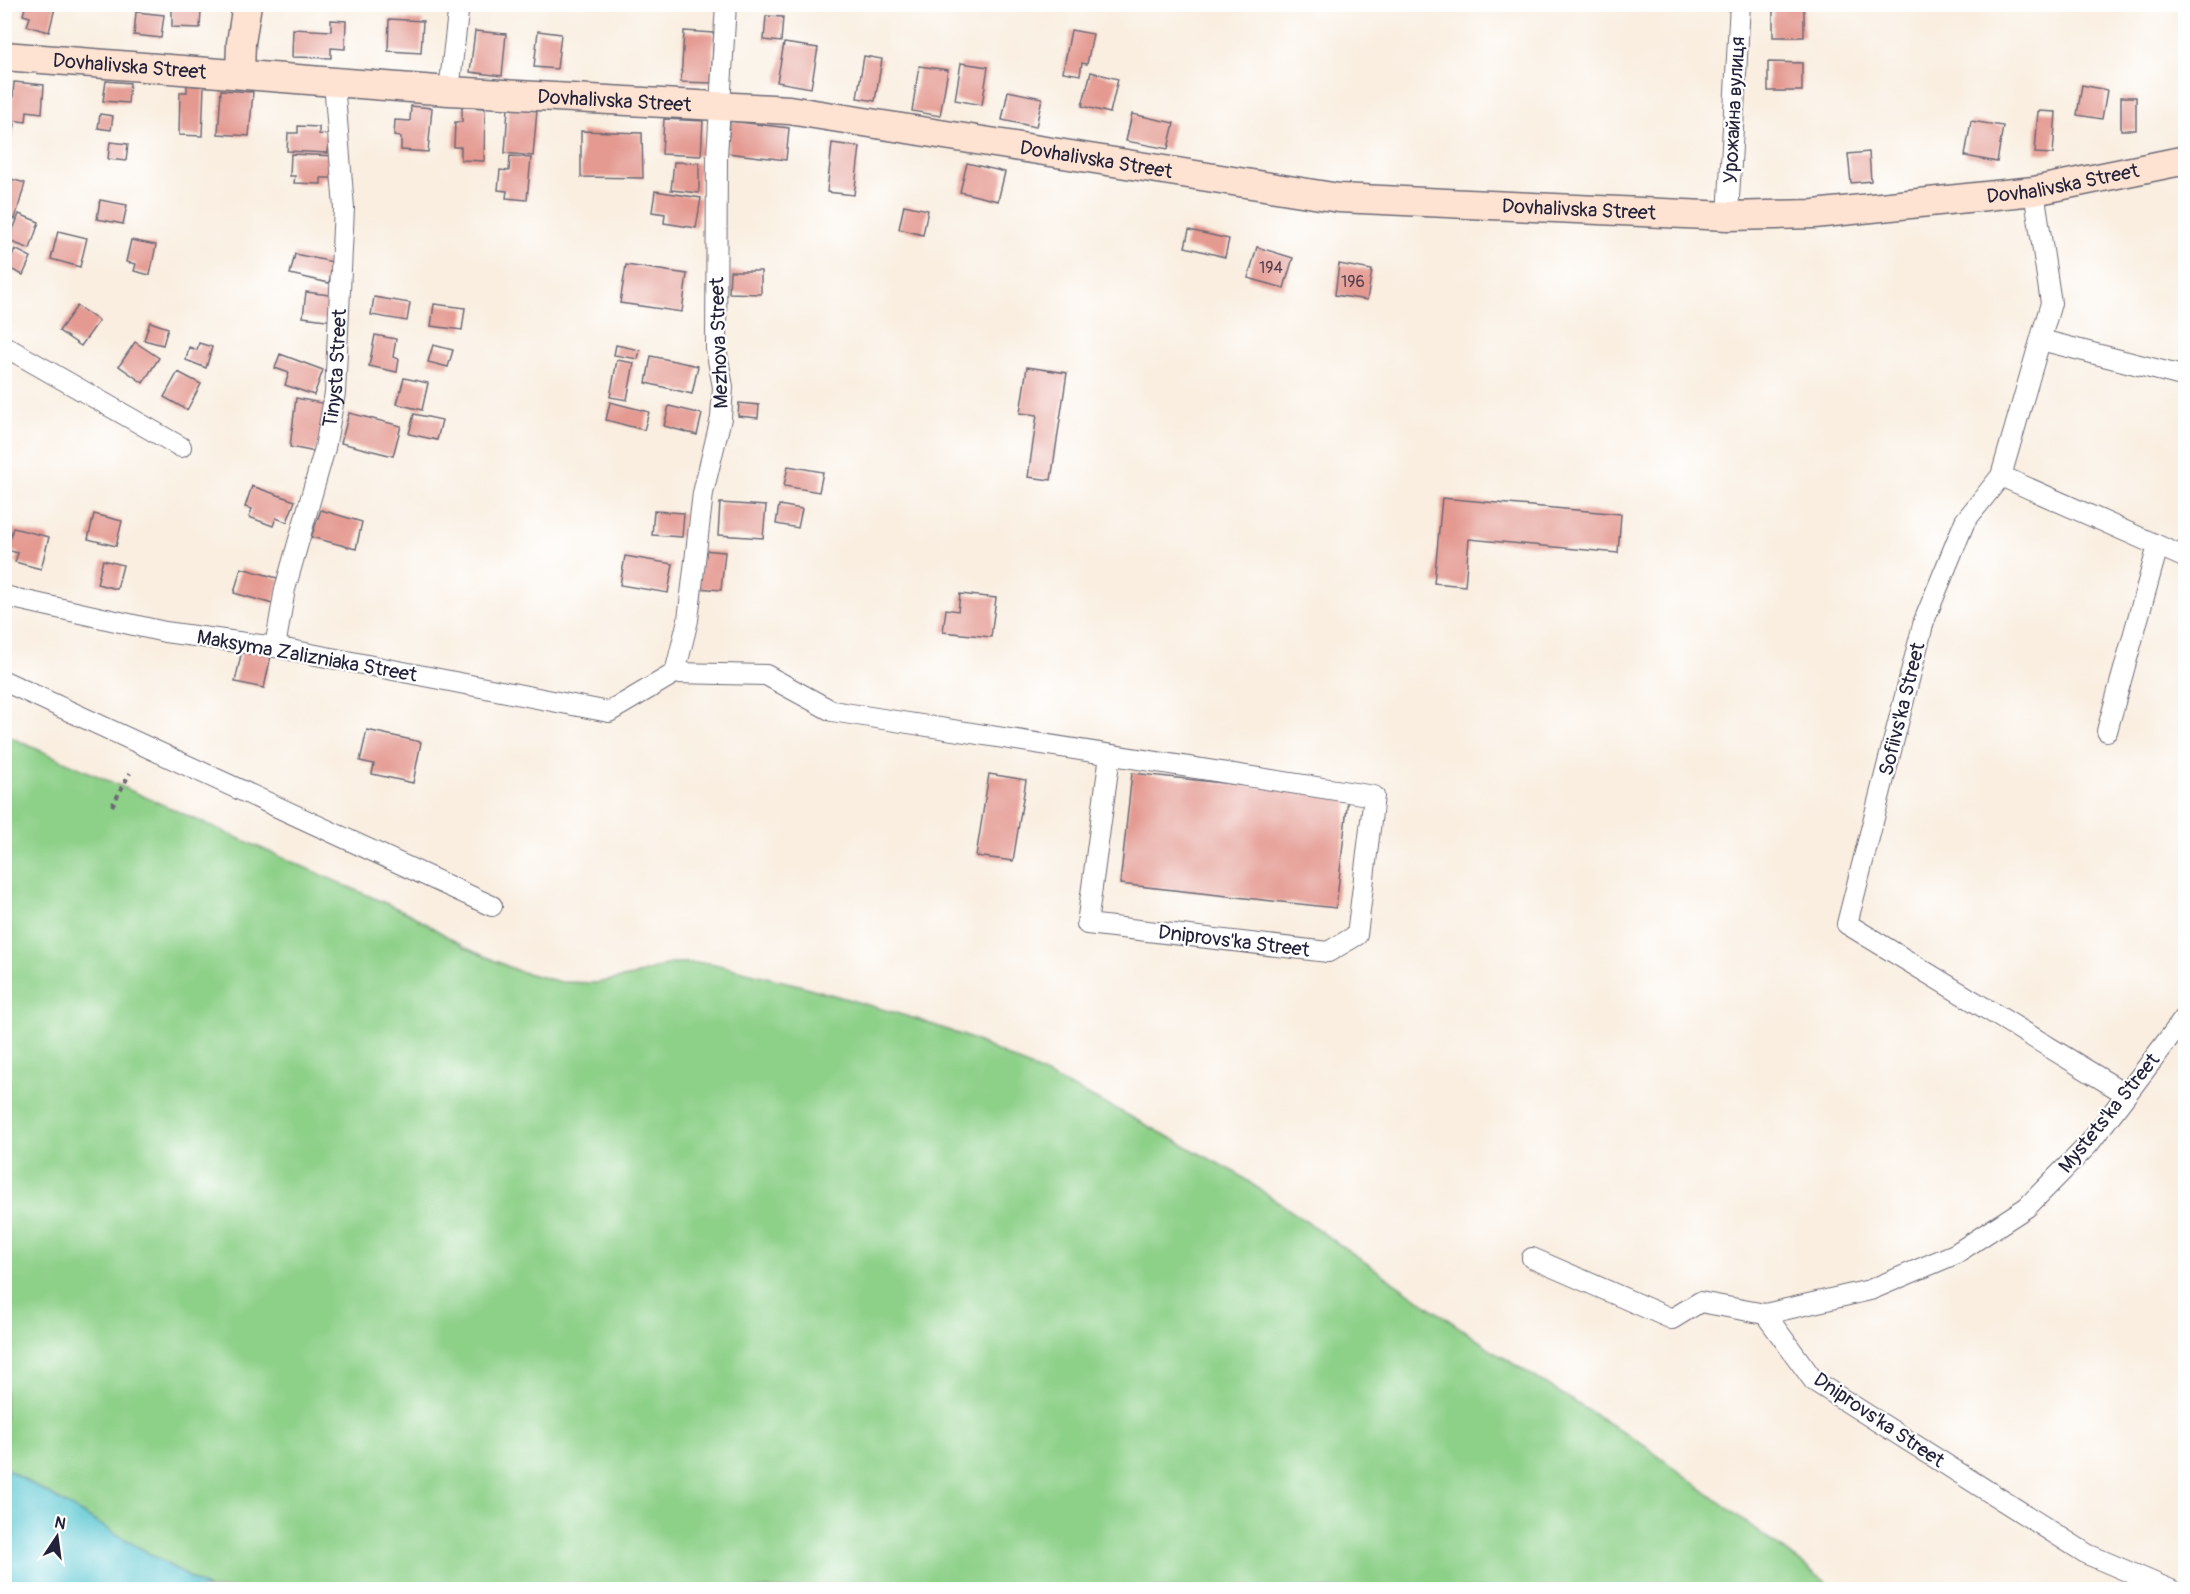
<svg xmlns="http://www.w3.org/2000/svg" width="2190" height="1594" font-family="Pangolin,sans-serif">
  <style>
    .green { fill: #8dd088; stroke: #587962; stroke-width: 1.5 }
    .water { fill: #59c6d0; stroke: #3e7486; stroke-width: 1.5 }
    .building { fill: #e49a91 }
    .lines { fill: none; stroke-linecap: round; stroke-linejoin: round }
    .street-casing { stroke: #6d6975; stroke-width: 22 }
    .secondary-casing { stroke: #6d6975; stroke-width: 31 }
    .path { stroke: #6d6975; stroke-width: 4; stroke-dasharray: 4.5 4.5; stroke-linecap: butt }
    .street { stroke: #fff; stroke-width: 20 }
    .secondary { stroke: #fee3d2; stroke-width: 28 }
    .labels { text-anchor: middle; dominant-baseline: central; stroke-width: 4.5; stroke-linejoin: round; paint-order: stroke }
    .number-label { font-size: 16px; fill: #524050 }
    .street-label { font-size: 20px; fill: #22223b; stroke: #fff }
  </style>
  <rect width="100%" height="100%" fill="#fff"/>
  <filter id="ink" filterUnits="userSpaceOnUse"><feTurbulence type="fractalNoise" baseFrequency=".0167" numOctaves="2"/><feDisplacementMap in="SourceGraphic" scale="12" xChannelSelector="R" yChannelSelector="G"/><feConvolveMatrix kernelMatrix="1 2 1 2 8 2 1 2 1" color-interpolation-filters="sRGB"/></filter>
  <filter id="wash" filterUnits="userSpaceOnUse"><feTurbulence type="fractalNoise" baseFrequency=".008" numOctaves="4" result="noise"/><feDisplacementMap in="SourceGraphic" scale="24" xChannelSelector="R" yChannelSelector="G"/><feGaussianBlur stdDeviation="1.35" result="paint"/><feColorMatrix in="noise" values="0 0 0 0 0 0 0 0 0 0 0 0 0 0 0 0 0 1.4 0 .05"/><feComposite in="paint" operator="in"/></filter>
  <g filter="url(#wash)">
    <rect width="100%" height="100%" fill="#f9eee0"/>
    <path class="green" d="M5 735 410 914 466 948 518 971 561 982 596 983 633 976 672 963H710L799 985 923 1021 972 1039 1122 1112 1236 1173 1501 1356 1645 1446 1835 1589H209L5 1468Z"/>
    <path class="water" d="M5 1468 209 1589H5Z"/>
    <g id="blocks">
      <path class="building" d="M26 4H56L49 32 27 26 30 17 23 15Z
        M1773 4H1804V37H1773Z
        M172 9 201 10 200 28 172 27Z
        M136 12 164 15 161 38 134 35Z
        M766 16 783 17 781 42 764 40Z
        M389 19 423 21 421 53 388 51Z
        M331 20 346 21 345 49 331 48V58L292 57 293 29 331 31Z
        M1071 30 1093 34 1087 64 1082 63 1080 75 1063 72Z
        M475 31 506 34 502 76 470 72Z
        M538 31 561 34 557 69 534 67Z
        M684 31 714 33 711 83 681 82Z
        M784 43 818 48 811 88 777 82Z
        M864 56 882 59 875 101 857 98Z
        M1768 62 1802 63V91H1768Z
        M961 63 988 67 982 105 955 100Z
        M919 66 948 70 940 116 912 111Z
        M1091 72 1118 79 1110 113 1082 106Z
        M106 81 130 83 128 103 103 101Z
        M14 82 44 85 42 113 27 111 26 122 11 120Z
        M187 85 204 86 202 136 179 135 180 92H187Z
        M2082 85 2107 90 2102 119 2077 115Z
        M221 90 253 92 249 136 218 134Z
        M1008 91 1042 98 1036 127 1002 120Z
        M2121 97H2136V130H2121Z
        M411 106 432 108 428 152 401 150V137L394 136 395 120 410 121Z
        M462 107 485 108 484 161 461 160V147H454L455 122H462Z
        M508 108 537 110 533 156 505 153Z
        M2038 111 2056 112 2053 154 2035 153Z
        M100 114 113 116 111 130 98 128Z
        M1132 114 1174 123 1168 149 1126 141Z
        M664 119 703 121 701 156 662 154Z
        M4 121 15 124 11 141 4 140Z
        M730 121 789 128 786 160 727 153Z
        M1971 121 2003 126 1997 162 1965 156Z
        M298 126 319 127V134L329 135 328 153 287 151 288 133H298Z
        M581 131 642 133 643 178 581 177Z
        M110 142 128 144 126 161 108 159Z
        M832 143 860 147 854 195 827 192Z
        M1869 152 1871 181 1851 183 1848 154Z
        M291 154 335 156 334 178H321V184L294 183 295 176H290Z
        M510 156 531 158 527 200 506 198 507 191 498 190 500 170 509 171Z
        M674 162 699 163V193L671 190Z
        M967 163 1005 172 998 201 960 192Z
        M4 177 25 183 15 219 4 216Z
        M655 191 701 198 696 228 664 223 665 214 652 212Z
        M100 200 127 205 123 224 97 219Z
        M904 205 928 210 923 235 899 229Z
        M19 214 39 222 30 249 9 241Z
        M1189 230 1229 239 1225 257 1185 247Z
        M58 231 87 238 80 267 51 259Z
        M131 240 156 245 150 275 134 271 136 264 126 262Z
        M1257 247 1293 258 1284 288 1248 278Z
        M15 249 31 257 23 275 6 267Z
        M295 254 333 262 329 283 290 274Z
        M1339 264 1372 270 1367 300 1335 295Z
        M626 265 687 274 682 312 620 303Z
        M730 271H761V294L729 293Z
        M306 292 337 296 334 321 303 317Z
        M374 297 410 303 407 321 371 315Z
        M434 304 465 308 462 330 431 326Z
        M77 306 99 321 81 346 59 331Z
        M150 322 168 328 163 345 144 340Z
        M375 335 396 339 393 357 399 359 397 372 369 366Z
        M135 342 159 358 143 383 119 366Z
        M199 343 212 347 206 368 186 360 189 347 197 350Z
        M433 345 453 350 448 367 428 362Z
        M616 345 640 350 638 359 614 355Z
        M280 354 323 370 314 395 285 385 289 373 275 368Z
        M651 356 698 366 692 394 646 383Z
        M617 360 634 363 627 400 610 397Z
        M1027 367 1067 373 1051 480 1028 477 1037 415 1020 413Z
        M178 372 201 384 187 410 164 397Z
        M404 378 428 383 422 410 397 404Z
        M296 398 326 404 316 452 290 447Z
        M610 402 649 412 644 430 606 420Z
        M739 403 759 405 758 418 738 416Z
        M669 406 702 414 697 435 664 426Z
        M349 413 401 426 393 456 341 443Z
        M414 414 442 420 437 440 409 434Z
        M788 466 823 472 819 492 784 486Z
        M252 486 295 501 287 522 276 518 273 526 249 517 252 509 245 507Z
        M1442 498 1621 514 1618 553 1469 539 1465 586 1434 583Z
        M720 503 766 506 763 538 718 535Z
        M779 505 802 509 798 528 776 524Z
        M321 510 362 522 356 549 311 537Z
        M654 511 684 513 682 537 652 535Z
        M94 514 122 521 116 546 88 539Z
        M13 528 49 537 41 569 15 562 18 553 7 550Z
        M702 550 725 552 721 590 698 588Z
        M625 556 673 564 668 593 620 585Z
        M103 560 123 565 117 589 97 584Z
        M241 568 281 579 273 604 234 593Z
        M960 594 996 598 991 637 943 632 946 609 958 611Z
        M242 650 272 651 264 688 235 682Z
        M367 730 421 742 413 783 372 774 374 764 360 761Z
        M1132 773 1348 797 1336 908 1120 884Z
        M989 774 1026 780 1013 861 976 856Z"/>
    </g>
  </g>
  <g filter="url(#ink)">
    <use href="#blocks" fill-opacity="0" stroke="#6d6975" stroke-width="1.5"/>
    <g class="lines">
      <defs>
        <g id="street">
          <path d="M449 91 459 4"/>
          <path d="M2034 191 2051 303 2001 476 1965 521 1924 621 1847 924 2126 1094"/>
          <path d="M1728 216 1740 4"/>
          <path d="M2041 340 2186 377"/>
          <path d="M4 346 181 447"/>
          <path d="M2001 476 2186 558"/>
          <path d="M4 596 165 632 275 647 609 712 675 673 688 620 703 493 721 418 723 387 716 349 717 157 726 4"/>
          <path id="s1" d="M275 647 285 589 325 448 335 393 344 208 334 82"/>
          <path d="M675 673 766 675 832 711 1374 796 1357 935 1328 952 1087 924 1110 755"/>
          <path d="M4 681 492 906"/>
          <path d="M2107 731 2158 546"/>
          <path d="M1532 1258 1672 1319 1700 1302 1765 1314 1814 1381 2087 1554 2171 1590"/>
          <path d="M1765 1314 1870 1290 1955 1254 2027 1207 2088 1145 2186 1016"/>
        </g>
        <g id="secondary">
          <path id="s2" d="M4 56 449 91 789 110 1339 198 1728 216 1814 214 2034 191 2186 160"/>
          <path d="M240 73 241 43 247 4"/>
        </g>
      </defs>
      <use href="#street" class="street-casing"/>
      <use href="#secondary" class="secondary-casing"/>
      <path class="path" d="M112 806 130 773"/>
      <use href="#street" class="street"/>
      <use href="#secondary" class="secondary"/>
    </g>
  </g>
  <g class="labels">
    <g class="number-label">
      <text x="1271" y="268">194</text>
      <text x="1353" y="282">196</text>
    </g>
    <g class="street-label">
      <text stroke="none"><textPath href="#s2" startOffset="126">Dovhalivska Street</textPath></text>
      <text stroke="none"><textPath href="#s2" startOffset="612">Dovhalivska Street</textPath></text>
      <text transform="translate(1734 110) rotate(-87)">Урожайна вулиця</text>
      <text stroke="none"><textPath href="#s2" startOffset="1098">Dovhalivska Street</textPath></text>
      <text stroke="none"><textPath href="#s2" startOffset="2070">Dovhalivska Street</textPath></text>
      <text stroke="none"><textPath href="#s2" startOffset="1584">Dovhalivska Street</textPath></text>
      <text transform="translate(719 343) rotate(-92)">Mezhova Street</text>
      <text stroke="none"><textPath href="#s1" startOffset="286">Tinysta Street</textPath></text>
      <text transform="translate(307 656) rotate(10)">Maksyma Zalizniaka Street</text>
      <text transform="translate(1902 709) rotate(-76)">Sofiivs'ka Street</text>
      <text transform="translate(1234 941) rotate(7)">Dniprovs'ka Street</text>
      <text transform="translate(2109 1113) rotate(-51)">Mystets'ka Street</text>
      <text transform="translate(1879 1420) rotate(34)">Dniprovs'ka Street</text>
    </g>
  </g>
  <rect width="2190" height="1594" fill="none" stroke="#fff" stroke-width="24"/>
  <g transform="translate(57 1537) rotate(13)" stroke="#ffffff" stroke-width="4.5" paint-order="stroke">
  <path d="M0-4.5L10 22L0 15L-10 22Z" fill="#22223b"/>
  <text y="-9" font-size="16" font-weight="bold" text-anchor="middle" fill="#22223b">N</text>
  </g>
</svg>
